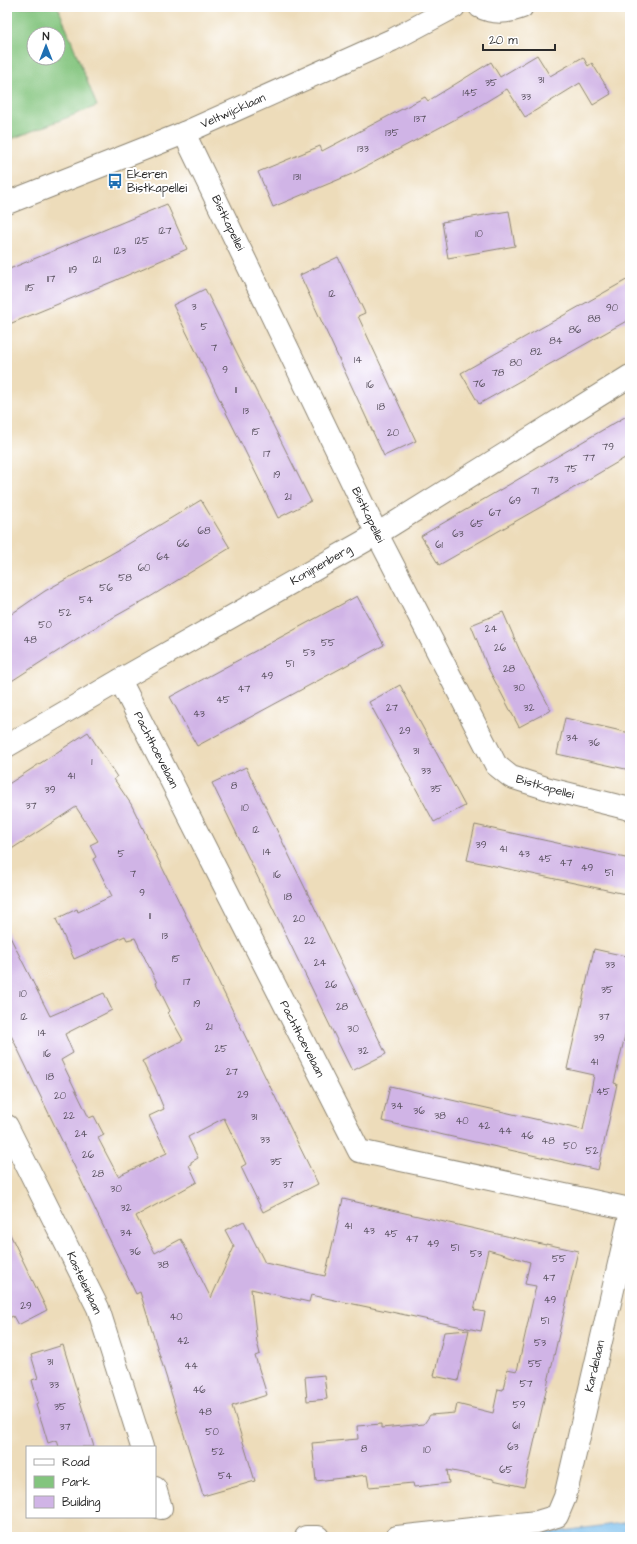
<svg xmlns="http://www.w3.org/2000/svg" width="637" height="1544" font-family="'Architects Daughter',sans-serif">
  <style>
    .green { fill: #83c57e; stroke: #577854; fill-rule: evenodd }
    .water { fill: #74bcec; stroke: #50748c }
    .building { fill: #d0b4e6 }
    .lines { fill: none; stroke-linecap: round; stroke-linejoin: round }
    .minor-casing { stroke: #8c8472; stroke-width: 24 }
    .tertiary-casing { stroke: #8c8472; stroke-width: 24 }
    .minor { stroke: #fff; stroke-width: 22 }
    .tertiary { stroke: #fff; stroke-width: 22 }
    .labels { text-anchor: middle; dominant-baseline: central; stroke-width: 4; stroke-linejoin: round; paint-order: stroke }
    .number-label { font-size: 10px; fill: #544d5a }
    .street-label { font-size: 12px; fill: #2b2b2b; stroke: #fff }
    .poi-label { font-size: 12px; fill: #2b2b2b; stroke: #fff; text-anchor: start }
  </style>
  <rect width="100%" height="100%" fill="#fff"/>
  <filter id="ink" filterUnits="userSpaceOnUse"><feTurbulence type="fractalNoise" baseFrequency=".025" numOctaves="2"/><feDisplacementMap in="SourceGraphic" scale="8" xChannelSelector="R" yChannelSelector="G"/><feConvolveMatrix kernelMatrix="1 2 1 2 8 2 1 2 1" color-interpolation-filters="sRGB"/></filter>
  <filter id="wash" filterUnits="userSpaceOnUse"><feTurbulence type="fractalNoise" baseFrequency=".012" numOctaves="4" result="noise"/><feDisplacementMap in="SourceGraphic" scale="16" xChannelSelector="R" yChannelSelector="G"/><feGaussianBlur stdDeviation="0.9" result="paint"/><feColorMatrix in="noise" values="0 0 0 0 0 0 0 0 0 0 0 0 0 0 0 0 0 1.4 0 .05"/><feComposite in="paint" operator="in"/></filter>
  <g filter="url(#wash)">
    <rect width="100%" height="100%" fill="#eddcba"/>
    <path class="green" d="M7 7H58L97 106 9 140 7 134ZM34 34H58V58H34Z"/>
    <path class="water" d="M630 1522V1535L609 1537H518Z"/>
    <g id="blocks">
      <path class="building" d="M537 55 550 76 583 57 588 66 592 63 611 94 593 105 580 83 525 117 507 89 469 112 352 174 273 207 258 172 320 146 322 151 425 97 428 101 491 62 500 77Z
        M167 204 187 249 114 281 7 325V270Z
        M509 211 515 246 448 258 442 222Z
        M338 257 365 313 358 316 416 441 384 456 300 275Z
        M630 278V319L479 404 461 373Z
        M205 289 311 501 278 518 173 305Z
        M630 414V455L553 500 439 565 421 536Z
        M201 500 230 548 150 597 89 631 7 684V617L45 591 120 549Z
        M357 596 384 645 197 746 170 697Z
        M503 612 520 651 551 710 519 727 488 668 471 625Z
        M400 685 465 806 434 822 369 702Z
        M565 718 630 733V770L557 754Z
        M88 732 117 777 114 779 131 804 318 1184 263 1212 241 1167 246 1164 224 1118 188 1137 198 1158 191 1162V1164L189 1165 197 1182 136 1216 155 1253 181 1239 211 1298 234 1247 225 1230 244 1221 265 1263 325 1276 343 1199 546 1245V1244L578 1251 524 1487 493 1480V1479L447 1470 449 1483 414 1487 413 1483 369 1487 367 1475 316 1481 312 1443 358 1439 357 1426 381 1424V1428L424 1424 430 1415 455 1413 457 1404 493 1413 498 1389 503 1390 507 1369 517 1371 536 1286 525 1284 530 1262 488 1250 474 1310 485 1312 481 1331 311 1295 309 1302 251 1289 257 1342 260 1354 255 1356 267 1395 232 1406 255 1481 203 1496 140 1292 136 1294 7 1027V931L50 1016 104 993 112 1010 65 1034 73 1053 61 1060 89 1118 94 1116 104 1135 98 1138 118 1176 167 1153 149 1116 164 1109 155 1087 142 1061 183 1040 168 1013 170 1011 156 983H157L135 938 127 940 125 936 74 959 56 919 77 909 78 912 112 896 93 859 96 857 90 845 98 841 76 807 7 852V785Z
        M246 767 386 1054 352 1071 212 783Z
        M475 825 630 859V895L467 860Z
        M594 949 630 957V1014L614 1083 617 1084 598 1170 382 1121 390 1086 583 1130 594 1075 567 1069Z
        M7 1228 47 1310 18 1325 13 1316 7 1319Z
        M469 1330 458 1381 434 1376 444 1332Z
        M63 1345 70 1368 94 1447H59L57 1440 48 1443 42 1423 36 1405 38 1402 32 1380 38 1378 31 1355Z
        M324 1375 327 1399 307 1401 305 1377Z"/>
    </g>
  </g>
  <g filter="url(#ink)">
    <use href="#blocks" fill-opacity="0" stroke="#8c8472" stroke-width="1"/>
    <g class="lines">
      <defs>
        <path id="minor" d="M184 133 377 534 496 765 511 777 549 789 630 809
          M120 680 359 1151 630 1209
          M7 746 120 680 377 534 630 376
          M7 1126 98 1308 142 1447
          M155 1488 161 1508
          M306 1537H318
          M397 1537 537 1522 557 1516 565 1497 630 1216"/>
        <path id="tertiary" d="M480 7C494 14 507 13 522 7
          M7 203 184 133 392 40 454 7"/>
      </defs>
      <use href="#minor" class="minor-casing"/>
      <use href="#tertiary" class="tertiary-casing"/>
      <use href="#minor" class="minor"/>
      <use href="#tertiary" class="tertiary"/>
    </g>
  </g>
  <defs>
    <symbol id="bus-bare" viewBox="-9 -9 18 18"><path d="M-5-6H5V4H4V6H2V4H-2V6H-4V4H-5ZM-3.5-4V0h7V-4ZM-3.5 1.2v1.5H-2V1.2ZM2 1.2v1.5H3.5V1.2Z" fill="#1f6fb2" stroke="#fff" stroke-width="2.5" paint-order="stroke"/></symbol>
  </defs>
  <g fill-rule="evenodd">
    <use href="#bus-bare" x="104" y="170" width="22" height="22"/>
  </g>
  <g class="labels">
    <g class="number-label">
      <text x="541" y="80">31</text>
      <text x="491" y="83">35</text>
      <text x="470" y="93">145</text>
      <text x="526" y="97">33</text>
      <text x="420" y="119">137</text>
      <text x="392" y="133">135</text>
      <text x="363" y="149">133</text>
      <text x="297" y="177">131</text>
      <text x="165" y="231">127</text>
      <text x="479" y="234">10</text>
      <text x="142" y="241">125</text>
      <text x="120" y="251">123</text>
      <text x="97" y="260">121</text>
      <text x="73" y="270">119</text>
      <text x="51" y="279">117</text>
      <text x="30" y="288">115</text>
      <text x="332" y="294">12</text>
      <text x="194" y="307">3</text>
      <text x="612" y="308">90</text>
      <text x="594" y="319">88</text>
      <text x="204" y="327">5</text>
      <text x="575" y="330">86</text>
      <text x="556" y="341">84</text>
      <text x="214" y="348">7</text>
      <text x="536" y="352">82</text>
      <text x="358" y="360">14</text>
      <text x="516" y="363">80</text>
      <text x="225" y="370">9</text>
      <text x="498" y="373">78</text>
      <text x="479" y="384">76</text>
      <text x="370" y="385">16</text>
      <text x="236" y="390">11</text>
      <text x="381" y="407">18</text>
      <text x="246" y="411">13</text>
      <text x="256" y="432">15</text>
      <text x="393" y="433">20</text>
      <text x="608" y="447">79</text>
      <text x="267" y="454">17</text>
      <text x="589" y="458">77</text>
      <text x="571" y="469">75</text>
      <text x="277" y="475">19</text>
      <text x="553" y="480">73</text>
      <text x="535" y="491">71</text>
      <text x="288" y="497">21</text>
      <text x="515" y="501">69</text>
      <text x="495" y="513">67</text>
      <text x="477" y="524">65</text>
      <text x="204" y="531">68</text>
      <text x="458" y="534">63</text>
      <text x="183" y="544">66</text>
      <text x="439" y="545">61</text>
      <text x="163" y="557">64</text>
      <text x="144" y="568">60</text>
      <text x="125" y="578">58</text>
      <text x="106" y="588">56</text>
      <text x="86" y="600">54</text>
      <text x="65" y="613">52</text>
      <text x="45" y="625">50</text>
      <text x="491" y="629">24</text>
      <text x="30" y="640">48</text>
      <text x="328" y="643">55</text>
      <text x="500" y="648">26</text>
      <text x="309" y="653">53</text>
      <text x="290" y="664">51</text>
      <text x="509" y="669">28</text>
      <text x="267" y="676">49</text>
      <text x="519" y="688">30</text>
      <text x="244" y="689">47</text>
      <text x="223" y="700">45</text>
      <text x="392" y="708">27</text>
      <text x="529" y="708">32</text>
      <text x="199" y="714">43</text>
      <text x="405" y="731">29</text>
      <text x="572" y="738">34</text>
      <text x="594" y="743">36</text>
      <text x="416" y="751">31</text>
      <text x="92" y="762">1</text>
      <text x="426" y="771">33</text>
      <text x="71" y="776">41</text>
      <text x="234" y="786">8</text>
      <text x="436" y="789">35</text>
      <text x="50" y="790">39</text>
      <text x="31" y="806">37</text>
      <text x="245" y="808">10</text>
      <text x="256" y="830">12</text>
      <text x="481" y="845">39</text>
      <text x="503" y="849">41</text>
      <text x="267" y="852">14</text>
      <text x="121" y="854">5</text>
      <text x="524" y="854">43</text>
      <text x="545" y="859">45</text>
      <text x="566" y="863">47</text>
      <text x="587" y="868">49</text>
      <text x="609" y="873">51</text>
      <text x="133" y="874">7</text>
      <text x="277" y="875">16</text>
      <text x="142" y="893">9</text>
      <text x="288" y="897">18</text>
      <text x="150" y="916">11</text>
      <text x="299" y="919">20</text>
      <text x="165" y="936">13</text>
      <text x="310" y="941">22</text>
      <text x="176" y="959">15</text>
      <text x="320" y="963">24</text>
      <text x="610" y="965">33</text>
      <text x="187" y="982">17</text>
      <text x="331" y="985">26</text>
      <text x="607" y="990">35</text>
      <text x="23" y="994">10</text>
      <text x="197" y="1004">19</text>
      <text x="342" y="1007">28</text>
      <text x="24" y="1017">12</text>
      <text x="604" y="1017">37</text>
      <text x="209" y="1027">21</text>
      <text x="353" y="1029">30</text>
      <text x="42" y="1033">14</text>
      <text x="599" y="1038">39</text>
      <text x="221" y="1049">25</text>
      <text x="363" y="1051">32</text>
      <text x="47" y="1054">16</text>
      <text x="594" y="1062">41</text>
      <text x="232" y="1072">27</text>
      <text x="50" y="1077">18</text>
      <text x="603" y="1092">45</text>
      <text x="243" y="1095">29</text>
      <text x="60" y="1096">20</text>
      <text x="397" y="1106">34</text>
      <text x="419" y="1111">36</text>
      <text x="69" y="1116">22</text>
      <text x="440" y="1116">38</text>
      <text x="254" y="1117">31</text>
      <text x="462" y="1121">40</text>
      <text x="484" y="1126">42</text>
      <text x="505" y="1131">44</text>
      <text x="81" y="1134">24</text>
      <text x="527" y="1136">46</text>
      <text x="265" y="1140">33</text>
      <text x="548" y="1141">48</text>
      <text x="570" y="1146">50</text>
      <text x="592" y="1151">52</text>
      <text x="88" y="1155">26</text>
      <text x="276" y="1162">35</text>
      <text x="98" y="1174">28</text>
      <text x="288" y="1185">37</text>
      <text x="116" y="1189">30</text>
      <text x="126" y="1208">32</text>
      <text x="348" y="1226">41</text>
      <text x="369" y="1231">43</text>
      <text x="126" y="1233">34</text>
      <text x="391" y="1234">45</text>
      <text x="412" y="1239">47</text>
      <text x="433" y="1244">49</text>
      <text x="455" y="1248">51</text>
      <text x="135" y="1252">36</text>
      <text x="476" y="1254">53</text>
      <text x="559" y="1259">55</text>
      <text x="163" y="1265">38</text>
      <text x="549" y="1278">47</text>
      <text x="550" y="1300">49</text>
      <text x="26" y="1306">29</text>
      <text x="176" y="1317">40</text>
      <text x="545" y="1321">51</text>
      <text x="183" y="1341">42</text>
      <text x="540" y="1343">53</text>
      <text x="50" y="1362">31</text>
      <text x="535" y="1364">55</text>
      <text x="191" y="1366">44</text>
      <text x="526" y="1384">57</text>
      <text x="54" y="1385">33</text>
      <text x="199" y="1390">46</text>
      <text x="519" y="1405">59</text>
      <text x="60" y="1407">35</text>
      <text x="205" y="1412">48</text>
      <text x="516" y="1426">61</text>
      <text x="65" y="1427">37</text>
      <text x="212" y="1432">50</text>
      <text x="513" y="1447">63</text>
      <text x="364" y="1449">8</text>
      <text x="427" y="1450">10</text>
      <text x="218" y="1452">52</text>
      <text x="506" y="1470">65</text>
      <text x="225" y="1476">54</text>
    </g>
    <g class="street-label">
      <text transform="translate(233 111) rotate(-24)">Veltwijcklaan</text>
      <text transform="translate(228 223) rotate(64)">Bistkapellei</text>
      <text transform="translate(368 515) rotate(64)">Bistkapellei</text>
      <text transform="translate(321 565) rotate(-30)">Konijnenberg</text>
      <text transform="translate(156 750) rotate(63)">Pachthoevelaan</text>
      <text transform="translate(545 787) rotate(16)">Bistkapellei</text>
      <text transform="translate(302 1039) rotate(63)">Pachthoevelaan</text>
      <text transform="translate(84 1283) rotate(65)">Kasteleinlaan</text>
      <text transform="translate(595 1366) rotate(-77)">Kardelaan</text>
    </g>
    <g class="poi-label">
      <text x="127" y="174">Ekeren<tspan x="127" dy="14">Bistkapellei</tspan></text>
    </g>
  </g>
  <rect width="637" height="1544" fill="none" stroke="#fff" stroke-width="24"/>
  <rect x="26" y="1446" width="130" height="72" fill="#ffffff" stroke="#aaaaaa"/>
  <rect x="34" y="1459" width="20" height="6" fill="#ffffff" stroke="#aaaaaa"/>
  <text x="62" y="1466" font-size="12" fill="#2b2b2b">Road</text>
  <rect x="34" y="1476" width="20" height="12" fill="#83c57e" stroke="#aaaaaa"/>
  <text x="62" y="1486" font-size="12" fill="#2b2b2b">Park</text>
  <rect x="34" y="1496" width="20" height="12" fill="#d0b4e6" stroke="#aaaaaa"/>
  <text x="62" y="1506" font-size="12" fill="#2b2b2b">Building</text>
  <g transform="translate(46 46)"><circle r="19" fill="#ffffff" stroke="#aaaaaa"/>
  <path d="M0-3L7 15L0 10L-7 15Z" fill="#1f6fb2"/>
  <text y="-6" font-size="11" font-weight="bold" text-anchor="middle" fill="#2b2b2b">N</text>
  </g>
  <path d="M483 44v6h72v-6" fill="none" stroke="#2b2b2b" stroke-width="2"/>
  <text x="489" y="44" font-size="12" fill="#2b2b2b" stroke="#ffffff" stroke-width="3" paint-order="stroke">20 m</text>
</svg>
